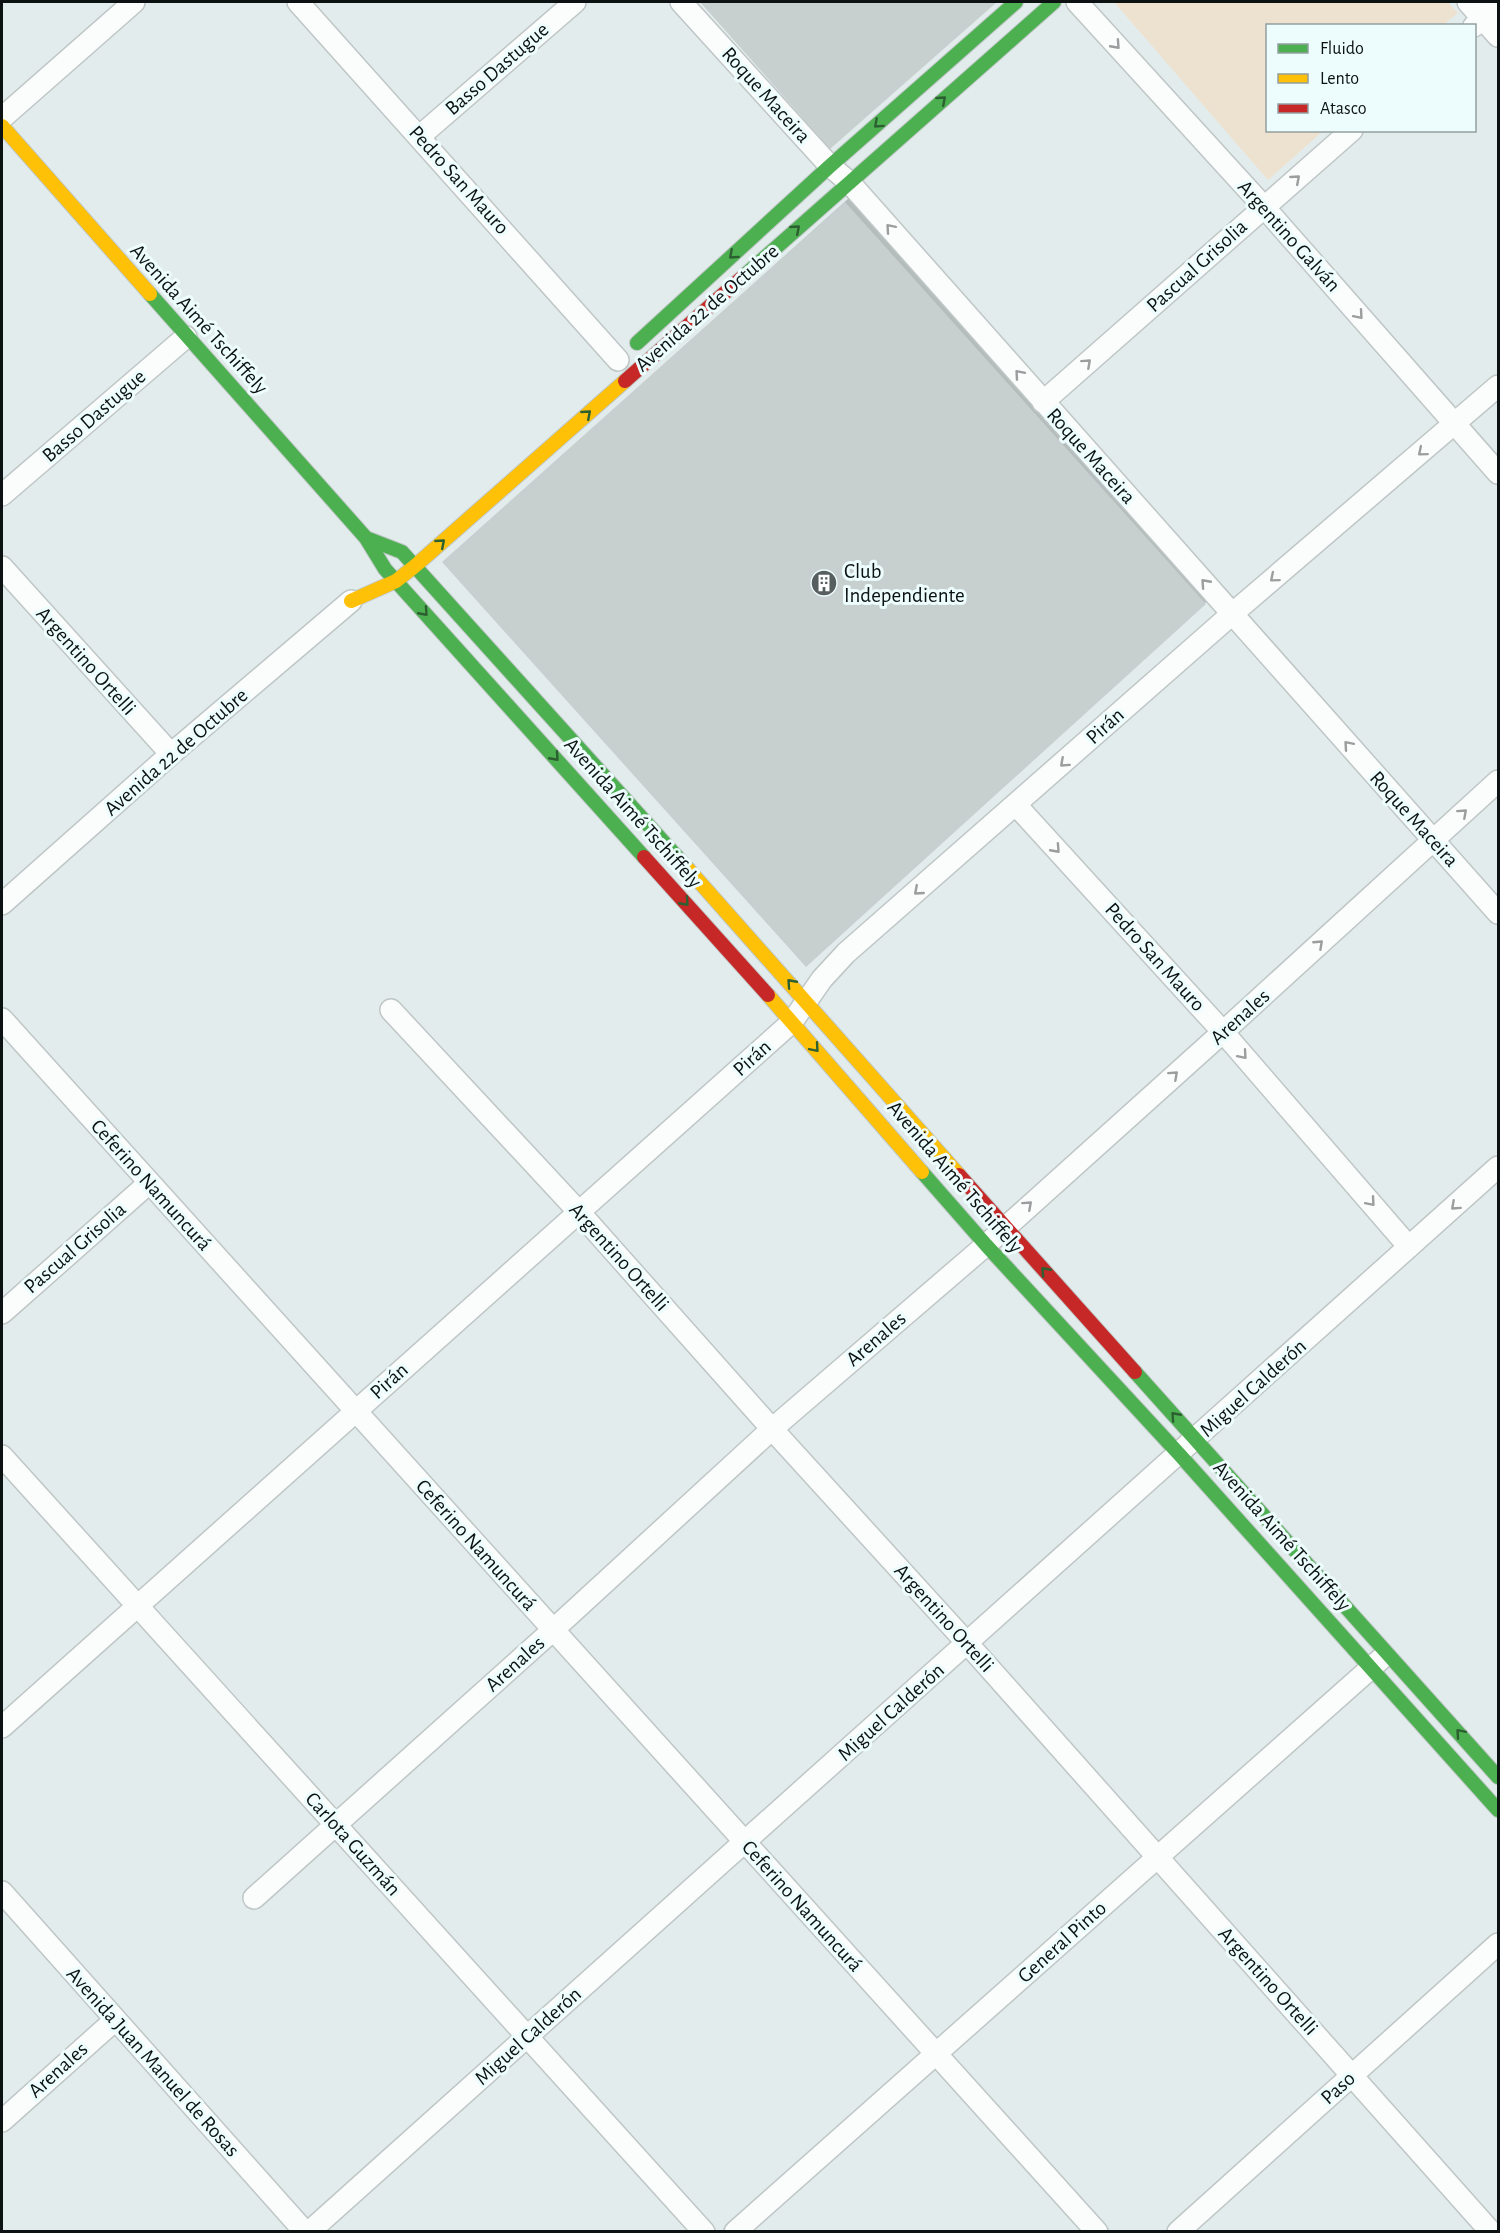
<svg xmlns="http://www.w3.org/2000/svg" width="1500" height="2233" font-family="'Alegreya Sans',sans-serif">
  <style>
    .green { fill: #ede2d0 }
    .shadow { fill: #0003 }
    .building { fill: #c8cfcf }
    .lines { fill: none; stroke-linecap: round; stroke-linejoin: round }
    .street-casing { stroke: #bfc6c6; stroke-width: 24 }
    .fast-casing { stroke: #bfc6c6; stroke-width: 16 }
    .slow-casing { stroke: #bfc6c6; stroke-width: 16 }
    .jam-casing { stroke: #bfc6c6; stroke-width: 16 }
    .street { stroke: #fbfcfc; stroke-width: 21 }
    .fast { stroke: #4caf50; stroke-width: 14 }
    .slow { stroke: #ffc107; stroke-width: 14 }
    .jam { stroke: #c62828; stroke-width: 14 }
    .oneway { stroke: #9b9e9e }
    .oneway2 { stroke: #2c6031 }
    .labels { text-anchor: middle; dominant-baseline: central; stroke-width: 6; stroke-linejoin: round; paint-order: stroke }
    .street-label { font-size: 21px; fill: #0c1212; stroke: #edfdfd }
    .poi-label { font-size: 21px; fill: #0c1212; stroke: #edfdfd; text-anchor: start }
  </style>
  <rect width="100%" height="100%" fill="#e3ecec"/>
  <path class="green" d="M1114 2H1448L1458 13 1443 25 1268 26V130L1323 131 1268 180Z"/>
  <path class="shadow" d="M702 2H995L830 147Z
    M859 189 1219 590 1205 603 444 562Z"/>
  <path class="building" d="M700 2H997L830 149Z
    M845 202 1206 604 806 967 442 562Z"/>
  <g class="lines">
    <defs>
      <path id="street" d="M298 2 618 360
        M681 2 830 166 849 182 1498 913
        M1077 2 1264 207 1498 473
        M1468 2 1498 36
        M1474 26 1498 4
        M2 118 134 2
        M420 136 575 2
        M1043 402 1352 130
        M2 495 186 337
        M2 567 171 754
        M1016 805 1223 1032 1409 1247
        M2 904 171 754 351 601
        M391 1010 579 1212 772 1429 967 1643 1491 2232
        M2 1019 1097 2232
        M2 1313 149 1183
        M2 1456 704 2232
        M2 1727 792 1022 822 979 846 953 1232 614 1498 386
        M2 1892 305 2232
        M254 1898 553 1630 772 1429 986 1245 1223 1032 1498 781
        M2 2121 115 2020
        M309 2232 1498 1167
        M735 2232 1381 1659
        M1178 2232 1498 1944"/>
      <path id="fast" d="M745 275 1054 2
        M150 294 366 538 385 569 644 857
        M637 343 830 166 1016 2
        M366 538 402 552 688 869
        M922 1172 986 1245 1179 1454 1498 1810
        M1135 1372 1498 1777"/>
      <path id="slow" d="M2 126 150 294
        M351 601 396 581 415 566 625 381
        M688 869 959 1175
        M768 995 922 1172"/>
      <path id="jam" d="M625 381 745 275
        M644 857 768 995
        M959 1175 1135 1372"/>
    </defs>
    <use href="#street" class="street-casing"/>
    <use href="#fast" class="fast-casing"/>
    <use href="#slow" class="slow-casing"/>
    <use href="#jam" class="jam-casing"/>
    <use href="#street" class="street"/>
    <use href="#fast" class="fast"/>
    <use href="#slow" class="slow"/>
    <use href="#jam" class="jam"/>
  </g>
  <defs><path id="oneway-chevron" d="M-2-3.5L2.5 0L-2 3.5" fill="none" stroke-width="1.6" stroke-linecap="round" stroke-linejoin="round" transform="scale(1.5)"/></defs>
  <g class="oneway">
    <use href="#oneway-chevron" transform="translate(1116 45) rotate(48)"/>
    <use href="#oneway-chevron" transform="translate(1296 179) rotate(-41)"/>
    <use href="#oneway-chevron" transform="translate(890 228) rotate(-131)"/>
    <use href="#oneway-chevron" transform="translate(1359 315) rotate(49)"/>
    <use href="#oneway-chevron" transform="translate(1087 363) rotate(-42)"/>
    <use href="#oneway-chevron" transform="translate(1019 374) rotate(-131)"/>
    <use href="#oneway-chevron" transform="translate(1422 452) rotate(140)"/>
    <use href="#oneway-chevron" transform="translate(1274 578) rotate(140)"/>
    <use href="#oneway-chevron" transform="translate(1205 583) rotate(-132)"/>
    <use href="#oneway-chevron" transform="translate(1348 745) rotate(-131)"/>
    <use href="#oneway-chevron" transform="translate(1064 763) rotate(138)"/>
    <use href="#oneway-chevron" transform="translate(1463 813) rotate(-42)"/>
    <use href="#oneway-chevron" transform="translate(1056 849) rotate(48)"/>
    <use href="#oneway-chevron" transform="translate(918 891) rotate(139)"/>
    <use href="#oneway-chevron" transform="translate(1319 944) rotate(-43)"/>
    <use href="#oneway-chevron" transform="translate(1243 1055) rotate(49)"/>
    <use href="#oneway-chevron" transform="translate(1174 1075) rotate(-42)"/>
    <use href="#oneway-chevron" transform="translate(1371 1202) rotate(49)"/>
    <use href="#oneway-chevron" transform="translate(1028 1205) rotate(-42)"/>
    <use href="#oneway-chevron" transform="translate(1455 1206) rotate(138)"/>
  </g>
  <g class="oneway2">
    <use href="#oneway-chevron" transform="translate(942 100) rotate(-41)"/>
    <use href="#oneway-chevron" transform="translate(878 124) rotate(138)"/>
    <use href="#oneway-chevron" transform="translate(796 229) rotate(-41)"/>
    <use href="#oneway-chevron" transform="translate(733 255) rotate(138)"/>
    <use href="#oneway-chevron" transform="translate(587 414) rotate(-41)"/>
    <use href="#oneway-chevron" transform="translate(441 543) rotate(-41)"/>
    <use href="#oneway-chevron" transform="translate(424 612) rotate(48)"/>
    <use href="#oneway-chevron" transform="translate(555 757) rotate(48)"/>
    <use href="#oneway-chevron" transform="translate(685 902) rotate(48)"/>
    <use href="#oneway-chevron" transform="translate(791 983) rotate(-132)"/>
    <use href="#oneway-chevron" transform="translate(815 1048) rotate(49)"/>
    <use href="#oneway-chevron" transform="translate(1045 1271) rotate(-132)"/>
    <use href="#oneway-chevron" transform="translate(1175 1416) rotate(-132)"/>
    <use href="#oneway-chevron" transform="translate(1460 1733) rotate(-131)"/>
  </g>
  <defs>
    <symbol id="building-disc" viewBox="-11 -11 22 22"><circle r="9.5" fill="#575e5e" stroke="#edfdfd"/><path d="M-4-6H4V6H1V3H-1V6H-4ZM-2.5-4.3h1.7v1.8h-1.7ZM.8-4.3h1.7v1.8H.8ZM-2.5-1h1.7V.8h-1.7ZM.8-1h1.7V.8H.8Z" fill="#fff"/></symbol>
  </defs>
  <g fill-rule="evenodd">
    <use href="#building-disc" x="809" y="568" width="30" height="30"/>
  </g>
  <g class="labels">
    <g class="street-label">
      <text transform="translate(497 69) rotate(-41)">Basso Dastugue</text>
      <text transform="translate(766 95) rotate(48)">Roque Maceira</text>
      <text transform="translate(459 180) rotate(48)">Pedro San Mauro</text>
      <text transform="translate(1289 236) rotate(48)">Argentino Galván</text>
      <text transform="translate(1197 266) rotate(-42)">Pascual Grisolia</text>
      <text transform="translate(707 308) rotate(-41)">Avenida 22 de Octubre</text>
      <text transform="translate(199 319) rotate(48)">Avenida Aimé Tschiffely</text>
      <text transform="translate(94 416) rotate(-41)">Basso Dastugue</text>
      <text transform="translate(1091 456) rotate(48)">Roque Maceira</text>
      <text transform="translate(86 661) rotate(48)">Argentino Ortelli</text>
      <text transform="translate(1105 726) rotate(-42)">Pirán</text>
      <text transform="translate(176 752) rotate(-41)">Avenida 22 de Octubre</text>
      <text transform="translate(633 813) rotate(48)">Avenida Aimé Tschiffely</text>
      <text transform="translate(1414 819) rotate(48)">Roque Maceira</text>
      <text transform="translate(1155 957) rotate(48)">Pedro San Mauro</text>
      <text transform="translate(1240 1017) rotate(-42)">Arenales</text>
      <text transform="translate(752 1058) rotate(-42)">Pirán</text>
      <text transform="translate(955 1177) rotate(49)">Avenida Aimé Tschiffely</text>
      <text transform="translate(151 1185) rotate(48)">Ceferino Namuncurá</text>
      <text transform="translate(75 1248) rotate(-41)">Pascual Grisolia</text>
      <text transform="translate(619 1257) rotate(48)">Argentino Ortelli</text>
      <text transform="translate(876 1339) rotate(-41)">Arenales</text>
      <text transform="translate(389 1381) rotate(-42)">Pirán</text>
      <text transform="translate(1253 1388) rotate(-42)">Miguel Calderón</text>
      <text transform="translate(1282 1536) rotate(48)">Avenida Aimé Tschiffely</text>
      <text transform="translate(476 1545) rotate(48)">Ceferino Namuncurá</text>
      <text transform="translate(944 1618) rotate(48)">Argentino Ortelli</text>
      <text transform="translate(515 1664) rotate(-42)">Arenales</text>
      <text transform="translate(891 1712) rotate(-42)">Miguel Calderón</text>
      <text transform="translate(353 1844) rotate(48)">Carlota Guzmán</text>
      <text transform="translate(802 1906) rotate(48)">Ceferino Namuncurá</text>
      <text transform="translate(1062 1942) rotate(-42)">General Pinto</text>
      <text transform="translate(1268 1981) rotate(48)">Argentino Ortelli</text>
      <text transform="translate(528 2036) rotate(-42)">Miguel Calderón</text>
      <text transform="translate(153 2062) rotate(48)">Avenida Juan Manuel de Rosas</text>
      <text transform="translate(58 2070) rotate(-42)">Arenales</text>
      <text transform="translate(1338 2088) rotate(-42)">Paso</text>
    </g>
    <g class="poi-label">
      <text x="844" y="571">Club<tspan x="844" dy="24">Independiente</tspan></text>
    </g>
  </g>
  <rect width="1500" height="2233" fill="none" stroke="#0c1212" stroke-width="6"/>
  <rect x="1266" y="24" width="210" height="108" fill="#edfdfd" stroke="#939f9f" stroke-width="1.5"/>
  <rect x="1278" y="44" width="30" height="9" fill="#4caf50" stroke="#939f9f" stroke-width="1.5"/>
  <text x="1320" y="54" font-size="18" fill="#0c1212">Fluido</text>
  <rect x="1278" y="74" width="30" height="9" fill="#ffc107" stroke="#939f9f" stroke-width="1.5"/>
  <text x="1320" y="84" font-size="18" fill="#0c1212">Lento</text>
  <rect x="1278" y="104" width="30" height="9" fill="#c62828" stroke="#939f9f" stroke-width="1.5"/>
  <text x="1320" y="114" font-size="18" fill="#0c1212">Atasco</text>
</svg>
